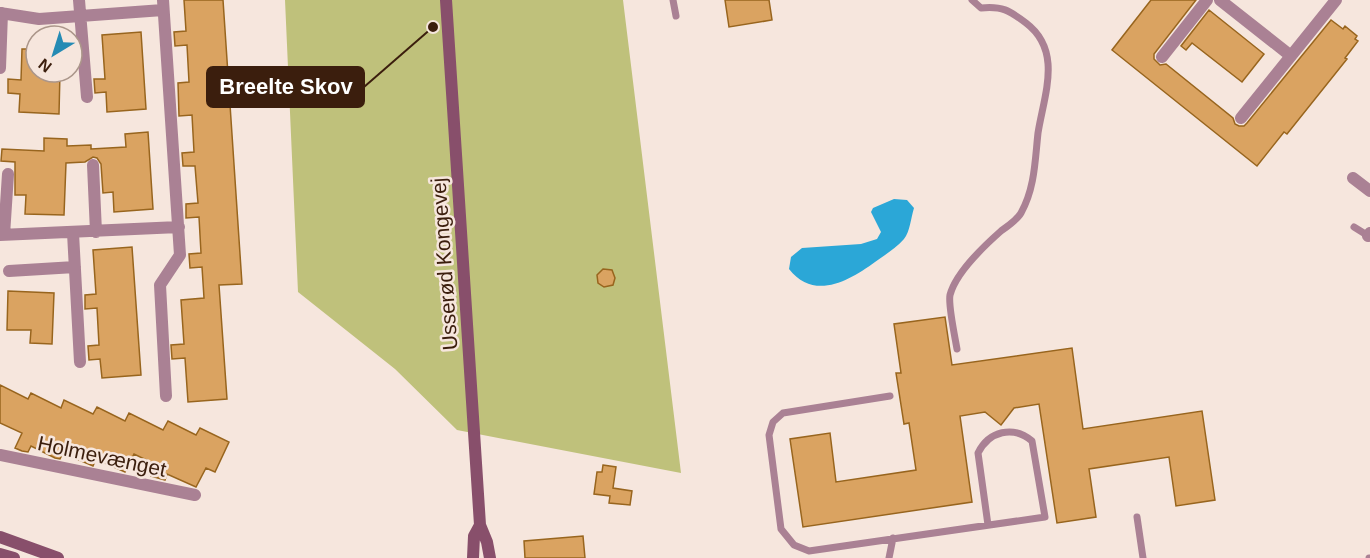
<svg xmlns="http://www.w3.org/2000/svg" width="1370" height="558" font-family="Arial,sans-serif">
  <style>
    .green { fill: #bfc17b }
    .water { fill: #2ba7d7 }
    .building { fill: #daa361; stroke: #98651e; stroke-width: 1.5 }
    .lines { fill: none; stroke-linecap: round; stroke-linejoin: round }
    .lane { stroke: #aa8194; stroke-width: 7 }
    .street { stroke: #aa8194; stroke-width: 12 }
    .secondary { stroke: #884f6b; stroke-width: 12 }
    .labels { text-anchor: middle; dominant-baseline: central; stroke-width: 5; stroke-linejoin: round; paint-order: stroke }
    .street-label { font-size: 21px; fill: #3b1e0d; stroke: #f6e6dd }
    .leader { fill: none; stroke: #3b1e0d; stroke-width: 2 }
    .callout-dot { fill: #3b1e0d; stroke: #f6e6dd; stroke-width: 2 }
    .callout { fill: #3b1e0d; stroke: #3b1e0d; stroke-width: 2 }
    .callout-label { font-size: 22px; text-anchor: middle; font-weight: bold; fill: #fff }
  </style>
  <rect width="100%" height="100%" fill="#f6e6dd"/>
  <path class="green" d="M285 0H623L681 473 457 430 395 369 298 292Z"/>
  <path class="water" d="M894 199 907 200 914 208C911 217 910 232 904 239 896 248 885 255 875 262 849 281 814 301 789 269L791 257 802 248 861 244 877 239 881 232 871 212 873 208Z"/>
  <path class="building" d="M184 0H223L242 284 219 285 227 399 188 402 185 358 172 359 171 345 184 344 181 300 204 298 202 267 190 268 189 254 201 253 199 217 186 218V204L198 203 195 166H183L182 153 194 152 192 115 179 116 178 83 189 82 187 45 175 46 174 32 186 31Z
    M725 0H769L772 20 729 27Z
    M1151 0H1196L1154 54V59L1160 65 1166 64 1233 118 1235 124 1239 126H1244L1247 123 1331 20 1343 29 1345 26 1357 36 1355 39 1358 41 1345 58 1347 59 1287 134 1284 132 1257 166 1112 50Z
    M1209 10 1264 54 1242 82 1192 43 1186 50 1181 46Z
    M141 32 146 109 107 112 106 92 95 93 94 79H105L102 35Z
    M22 49H36V72H60L59 114 19 112 20 94 8 93V79L21 80Z
    M148 132 153 209 114 212 113 192 103 193 101 164 97 158 93 157 85 162 66 163 64 215 25 214 26 195H15V162L1 161 2 149 44 151V138L67 139V146L91 145V149L126 147 125 134Z
    M132 247 141 375 102 378 100 359 89 360 88 346 99 345 97 308 85 309V295L96 294 93 250Z
    M603 269 612 270 615 278 613 285 604 287 598 283 597 275Z
    M8 291 54 293 52 344 30 343 31 330H7Z
    M945 317 952 365 1072 348 1083 429 1202 411 1215 500 1176 506 1169 457 1089 469 1096 517 1057 523 1039 404 1014 408 1001 425 985 412 960 416 972 502 803 527 790 439 830 433 836 482 916 470 909 423 904 424 896 373H901L894 324Z
    M0 385 28 399 31 393 61 408 64 400 93 414 97 407 125 421 129 413 163 430 168 421 196 435 200 428 229 442 215 472 206 468 196 487 167 474 165 480 151 476 157 465 134 454 125 472 96 459 93 466 63 453 60 459 55 458 31 446 28 452 22 451 15 448 22 433 0 423Z
    M603 465 616 467 613 488 632 491 630 505 609 503 610 496 594 494 597 472H602Z
    M583 536 585 558H525L524 541Z"/>
  <g class="lines">
    <path class="lane" d="M673 0 676 16
      M1354 227 1370 237
      M957 349C955 337 948 305 950 295 956 272 984 246 1001 231 1008 226 1017 220 1021 213 1035 188 1035 160 1038 133 1044 95 1063 51 1026 23 1009 10 1002 6 981 8L972 0
      M890 396 783 413 773 422 769 435 781 529 794 545 809 551 1045 517 1032 441C1013 425 989 431 978 453L988 525
      M1137 517 1143 558
      M889 558 893 538
      M1369 558H1370"/>
    <path class="street" d="M79 0 87 97
      M163 0 180 255 160 285 166 396
      M1220 0 1291 56
      M0 13 39 19 163 10
      M1162 57 1207 0
      M0 68 2 13
      M1241 118 1336 0
      M93 165 96 232
      M1353 178 1370 191
      M73 233 80 362
      M0 235 179 227
      M4 235 8 174
      M1368 236 1370 233
      M9 271 75 267
      M0 455 195 495"/>
    <path class="secondary" d="M446 0 480 525 487 542 490 558
      M0 537 58 558
      M0 554 14 558
      M473 558 474 536 480 525"/>
  </g>
  <g class="labels">
    <g class="street-label">
      <text transform="translate(444 264) rotate(-94)">Usserød Kongevej</text>
      <text transform="translate(102 456) rotate(12)">Holmevænget</text>
    </g>
  </g>
  <path class="leader" d="M433 27L364 87"/>
  <circle class="callout-dot" cx="433" cy="27" r="6"/>
  <rect class="callout" x="207" y="67" width="157" height="40" rx="6"/>
  <g class="callout-label">
    <text x="286" y="94">Breelte Skov</text>
  </g>
  <g transform="translate(54 54) rotate(218)"><circle r="28" fill="#f6e6dd" stroke="#ab968a" stroke-width="1.5"/>
  <path d="M0-4.5L10 22L0 15L-10 22Z" fill="#258bb4"/>
  <text y="-9" font-size="16" font-weight="bold" text-anchor="middle" fill="#3b1e0d">N</text>
  </g>
</svg>
